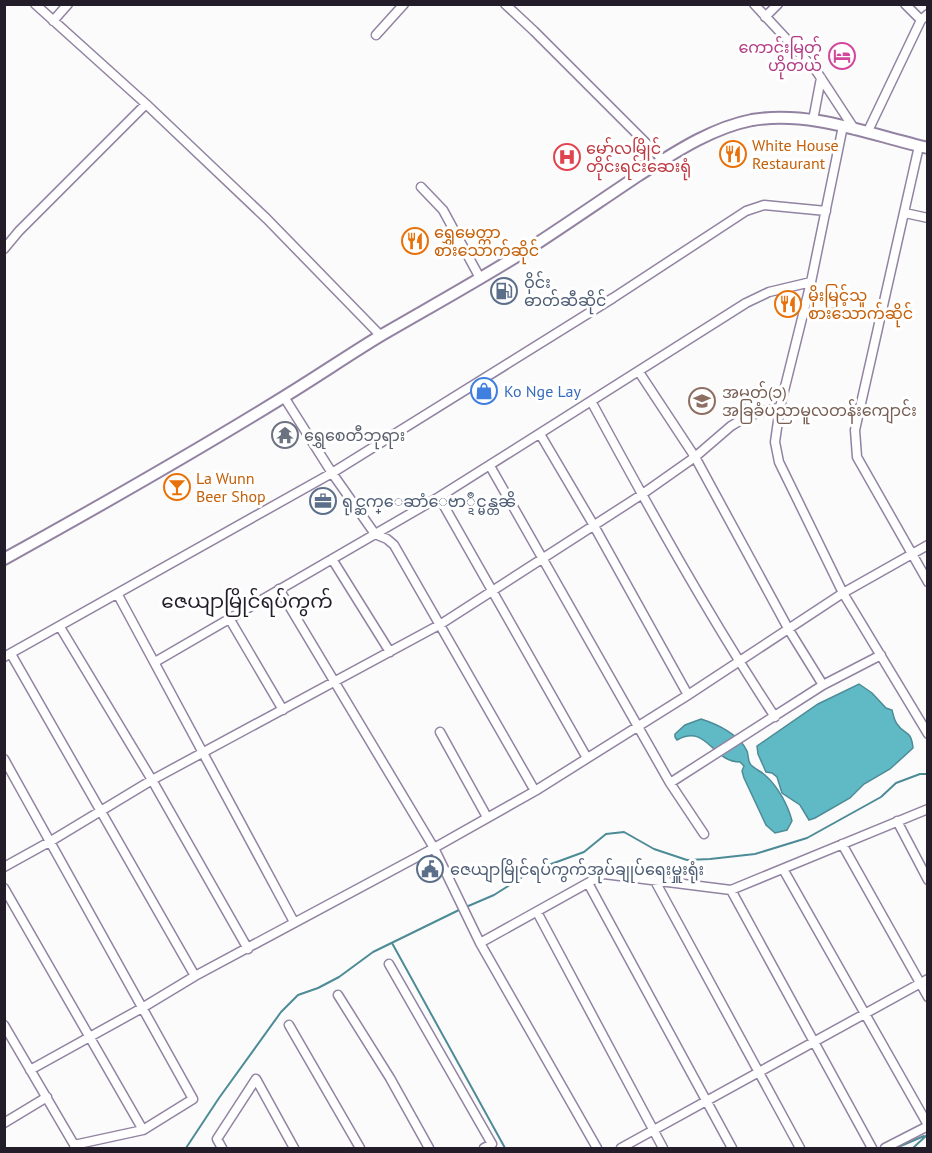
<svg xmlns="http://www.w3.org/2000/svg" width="932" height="1153" font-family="'PT Sans','Noto Sans Myanmar',sans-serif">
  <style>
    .water { fill: #5fbac6; stroke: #4d8b97; stroke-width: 1.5 }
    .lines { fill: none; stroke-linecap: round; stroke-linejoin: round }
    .stream { stroke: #4d8b97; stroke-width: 2 }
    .minor-casing { stroke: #9283a2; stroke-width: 11 }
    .major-casing { stroke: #9283a2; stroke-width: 14 }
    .minor { stroke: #fff; stroke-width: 8 }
    .major { stroke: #fff; stroke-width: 10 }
    .labels { text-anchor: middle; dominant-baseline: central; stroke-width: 6; stroke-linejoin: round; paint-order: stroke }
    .hotel-label { font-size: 16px; fill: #b23c85; stroke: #fff; text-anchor: end }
    .food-label { font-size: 16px; fill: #c56008; stroke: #fff; text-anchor: start }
    .health-label { font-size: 16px; fill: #be3a42; stroke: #fff; text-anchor: start }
    .service-label { font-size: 16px; fill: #4e5e75; stroke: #fff; text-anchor: start }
    .shop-label { font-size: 16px; fill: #366cbe; stroke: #fff; text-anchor: start }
    .education-label { font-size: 16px; fill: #785e54; stroke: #fff; text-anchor: start }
    .worship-label { font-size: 16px; fill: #5b616d; stroke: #fff; text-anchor: start }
    .quarter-label { font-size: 20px; fill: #231d29; stroke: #fff }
  </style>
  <rect width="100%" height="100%" fill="#fbfbfb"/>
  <path class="water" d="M859 684 872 693 886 708 892 710C893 714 894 720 897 724 905 736 911 729 913 748L890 769 864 784 850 798 815 818 809 820 800 805 782 793 777 777 772 773 766 772 758 754 757 746 818 704Z
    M701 719C717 724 740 735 747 751 749 756 747 760 751 765 755 769 762 772 766 776 778 787 788 805 792 821L787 830 775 833 766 825 744 778 742 771 744 766 740 762C712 762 707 723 677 740L675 737V734L685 725Z"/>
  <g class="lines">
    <path class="stream" d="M466 907 494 895 532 871 584 852 606 834 624 832 654 849 687 860 710 859 755 854 807 838 881 797 896 783 920 774H928
      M392 943 505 1148
      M186 1148 219 1098 281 1012 298 995 318 988 339 977 373 952 461 909
      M896 1148 924 1136
      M913 1148 928 1134"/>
    <defs>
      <path id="minor" d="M35 4 146 104 267 219 381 336
        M505 4 534 31 663 160
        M754 4 817 72 855 130
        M905 4 921 20
        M765 17 778 4
        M53 21 68 4
        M376 35 404 4
        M813 120 821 78
        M843 126 811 282 780 407 775 442 779 462 843 593 928 734
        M867 133 921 20 928 14
        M919 146 855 430 857 457 928 582
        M421 187 443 210 480 278
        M905 213 928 218
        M4 249 19 231 146 104
        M639 372 695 457 789 630 823 685
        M284 397 332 473 375 534 387 539 394 545 535 791
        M591 401C649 508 708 615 775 717
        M540 434 593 524 688 695
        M490 466 670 783 704 834
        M439 497 587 758
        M332 559 390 652
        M279 589 434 848 480 943 597 1148
        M118 595 294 922
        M229 618 283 710
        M60 627 152 780 248 949
        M11 654 195 976
        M4 657 332 473 613 298 746 211 764 205 826 211
        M155 662 439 497 746 303 769 292 811 282
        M440 732 487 817
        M4 759 193 1099 143 1130 74 1145
        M670 783 823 685 881 655
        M897 821 928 880
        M842 844 928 997
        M4 867 51 841 152 780 441 624 641 495 695 457 731 426 748 416 780 407
        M783 869 928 1125
        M655 881 800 1148
        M588 883 732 1148
        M4 888 143 1130
        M731 890 872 1148
        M537 912 663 1148
        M480 943 604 874 731 890 928 809
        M389 964 492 1144 484 1148
        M338 995 390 1078 429 1148
        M4 1025 76 1148
        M289 1025 360 1148
        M30 1070 142 1008 195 976 434 848 535 791 688 695 843 593 928 545
        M4 1123 47 1097
        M222 1148 217 1139 256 1079 294 1148
        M621 1148 928 979
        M885 1148 928 1126"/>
      <path id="major" d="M4 559C98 507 191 454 282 398 315 378 347 356 380 336 430 307 481 279 530 248 567 224 603 199 639 175 674 153 711 128 752 120 812 110 870 135 928 148"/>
    </defs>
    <use href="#minor" class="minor-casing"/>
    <use href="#major" class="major-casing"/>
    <use href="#minor" class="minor"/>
    <use href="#major" class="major"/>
  </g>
  <defs>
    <symbol id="hotel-ring" viewBox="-11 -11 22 22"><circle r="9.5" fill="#fff" stroke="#d1479c" stroke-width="1.5"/><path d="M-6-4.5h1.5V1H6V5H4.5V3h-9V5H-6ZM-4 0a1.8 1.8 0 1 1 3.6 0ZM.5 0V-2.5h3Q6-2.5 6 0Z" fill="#d1479c"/></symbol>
    <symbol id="restaurant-ring" viewBox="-11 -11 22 22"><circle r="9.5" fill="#fff" stroke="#e8710a" stroke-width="1.5"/><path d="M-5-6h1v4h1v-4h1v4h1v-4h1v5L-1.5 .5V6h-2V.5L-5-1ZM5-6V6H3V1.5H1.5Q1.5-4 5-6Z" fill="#e8710a"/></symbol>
    <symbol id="hospital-ring" viewBox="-11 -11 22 22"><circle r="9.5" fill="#fff" stroke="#e0444e" stroke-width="1.5"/><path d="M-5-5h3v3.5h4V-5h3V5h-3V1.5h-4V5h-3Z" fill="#e0444e"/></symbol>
    <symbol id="fuel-ring" viewBox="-11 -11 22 22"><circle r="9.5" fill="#fff" stroke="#5c6f8a" stroke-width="1.5"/><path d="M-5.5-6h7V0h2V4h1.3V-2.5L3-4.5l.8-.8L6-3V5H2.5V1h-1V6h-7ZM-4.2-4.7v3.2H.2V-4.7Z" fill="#5c6f8a"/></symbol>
    <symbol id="shop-ring" viewBox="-11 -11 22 22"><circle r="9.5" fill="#fff" stroke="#3f7fe0" stroke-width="1.5"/><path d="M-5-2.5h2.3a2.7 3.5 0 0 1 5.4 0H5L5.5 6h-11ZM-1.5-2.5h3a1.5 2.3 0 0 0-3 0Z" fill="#3f7fe0"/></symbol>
    <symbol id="school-ring" viewBox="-11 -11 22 22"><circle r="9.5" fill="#fff" stroke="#8d6e63" stroke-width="1.5"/><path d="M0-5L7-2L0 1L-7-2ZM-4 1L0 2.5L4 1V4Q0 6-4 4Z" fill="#8d6e63"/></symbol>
    <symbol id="temple-ring" viewBox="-11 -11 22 22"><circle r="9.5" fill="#fff" stroke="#6b7280" stroke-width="1.5"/><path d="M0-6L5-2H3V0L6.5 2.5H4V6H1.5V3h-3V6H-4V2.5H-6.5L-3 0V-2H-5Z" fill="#6b7280"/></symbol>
    <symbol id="bar-ring" viewBox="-11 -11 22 22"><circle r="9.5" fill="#fff" stroke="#e8710a" stroke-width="1.5"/><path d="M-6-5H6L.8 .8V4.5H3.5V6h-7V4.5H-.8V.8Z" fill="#e8710a"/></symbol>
    <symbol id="office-ring" viewBox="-11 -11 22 22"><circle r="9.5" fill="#fff" stroke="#5c6f8a" stroke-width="1.5"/><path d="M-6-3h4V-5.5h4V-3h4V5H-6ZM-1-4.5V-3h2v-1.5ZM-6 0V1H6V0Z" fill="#5c6f8a"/></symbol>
    <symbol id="civic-ring" viewBox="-11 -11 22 22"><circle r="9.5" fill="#fff" stroke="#5c6f8a" stroke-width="1.5"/><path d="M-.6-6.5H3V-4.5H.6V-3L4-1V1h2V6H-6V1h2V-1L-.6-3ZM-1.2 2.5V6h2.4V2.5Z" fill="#5c6f8a"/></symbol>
  </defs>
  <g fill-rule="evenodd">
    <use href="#hotel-ring" x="827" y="41" width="30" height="30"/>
    <use href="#restaurant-ring" x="718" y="139" width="30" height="30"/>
    <use href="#hospital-ring" x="552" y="142" width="30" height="30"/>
    <use href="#restaurant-ring" x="400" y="226" width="30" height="30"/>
    <use href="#fuel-ring" x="489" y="276" width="30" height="30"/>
    <use href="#restaurant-ring" x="773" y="289" width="30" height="30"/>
    <use href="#shop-ring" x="469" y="376" width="30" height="30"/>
    <use href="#school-ring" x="687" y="386" width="30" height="30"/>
    <use href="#temple-ring" x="270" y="420" width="30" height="30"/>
    <use href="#bar-ring" x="162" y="472" width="30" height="30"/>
    <use href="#office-ring" x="308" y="486" width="30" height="30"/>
    <use href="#civic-ring" x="415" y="854" width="30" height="30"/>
  </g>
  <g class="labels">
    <g class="hotel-label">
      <text x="822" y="47">ကောင်းမြတ်<tspan x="822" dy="18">ဟိုတယ်</tspan></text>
    </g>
    <g class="food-label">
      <text x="752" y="145">White House<tspan x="752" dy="18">Restaurant</tspan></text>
      <text x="434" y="232">ရွှေမေတ္တာ<tspan x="434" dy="18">စားသောက်ဆိုင်</tspan></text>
      <text x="808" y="295">မိုးမြင့်သူ<tspan x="808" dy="18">စားသောက်ဆိုင်</tspan></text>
      <text x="196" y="478">La Wunn<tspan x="196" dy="18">Beer Shop</tspan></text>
    </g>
    <g class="health-label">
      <text x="586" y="148">မော်လမြိုင်<tspan x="586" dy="18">တိုင်းရင်းဆေးရုံ</tspan></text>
    </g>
    <g class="service-label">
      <text x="524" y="282">ဝိုင်း<tspan x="524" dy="18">ဓာတ်ဆီဆိုင်</tspan></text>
      <text x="342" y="501">ရုင္ဆက္ေဆာံေဗာ္ဍဳင္မန္တၼိ</text>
      <text x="450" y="869">ဇေယျာမြိုင်ရပ်ကွက်အုပ်ချုပ်ရေးမှူးရုံး</text>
    </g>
    <g class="shop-label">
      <text x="504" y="391">Ko Nge Lay</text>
    </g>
    <g class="education-label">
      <text x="722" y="392">အမှတ်(၁)<tspan x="722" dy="18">အခြခံပညာမူလတန်းကျောင်း</tspan></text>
    </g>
    <g class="worship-label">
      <text x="304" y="435">ရွှေစေတီဘုရား</text>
    </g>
    <g class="quarter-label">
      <text x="247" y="601">ဇေယျာမြိုင်ရပ်ကွက်</text>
    </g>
  </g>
  <rect width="932" height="1153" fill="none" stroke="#231d29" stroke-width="12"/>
</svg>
